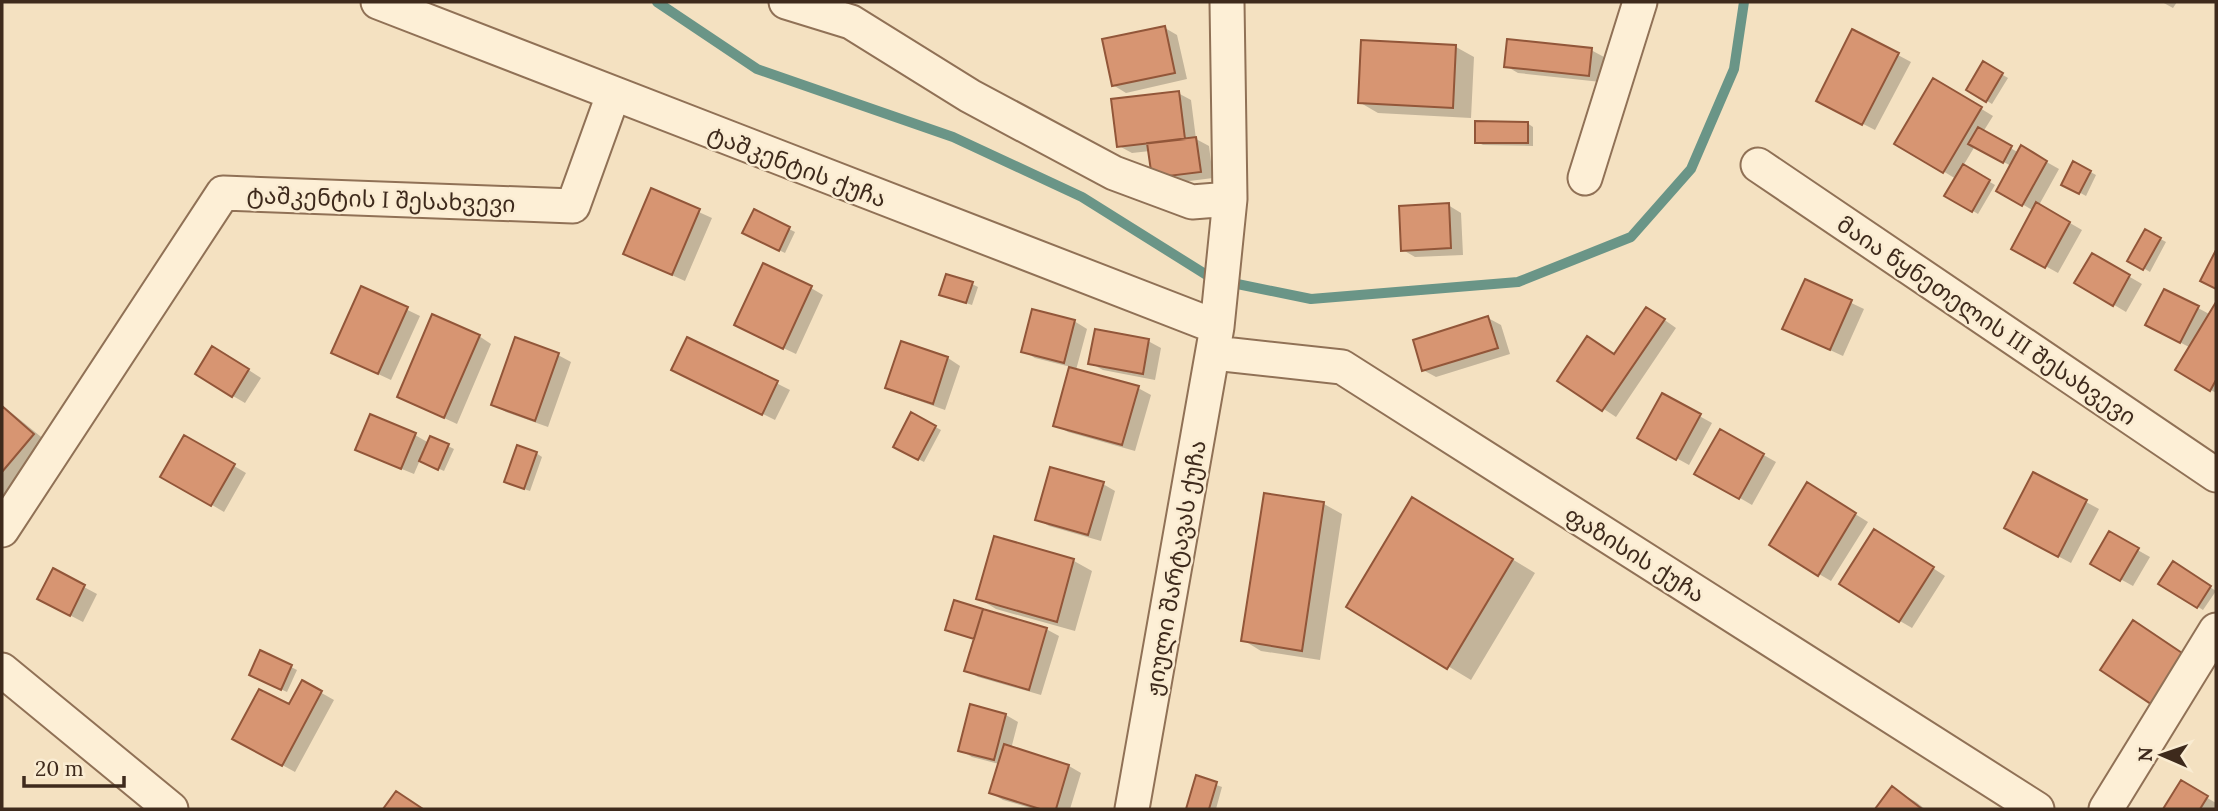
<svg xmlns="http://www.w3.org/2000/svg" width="2218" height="811" font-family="Lora,'Noto Sans Georgian',serif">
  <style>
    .shadow { fill: #0003 }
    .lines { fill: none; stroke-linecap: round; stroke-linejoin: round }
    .stream { stroke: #6a9587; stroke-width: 10 }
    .building { fill: #d79572; stroke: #925639; stroke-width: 2 }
    .minor-casing { stroke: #907156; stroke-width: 37 }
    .minor { stroke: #fdefd6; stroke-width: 33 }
    .labels { text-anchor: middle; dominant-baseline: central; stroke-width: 5; stroke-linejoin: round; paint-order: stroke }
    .street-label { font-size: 23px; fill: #3e2a1c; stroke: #faecd2 }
  </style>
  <rect width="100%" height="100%" fill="#f4e1c1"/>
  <path class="shadow" d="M2162 2H2177L2173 8Z
    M1165 28 1177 35 1187 79 1126 93 1113 85Z
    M1853 31 1911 62 1875 130 1830 107Z
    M1456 47 1474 57 1471 118 1378 113 1359 102Z
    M1591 50 1604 57 1601 82 1518 73 1506 66Z
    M1983 63 2008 78 1992 104 1968 89Z
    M1934 80 1993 116 1983 132 2019 153 2022 148 2059 169 2039 205 2082 230 2058 273 2013 248 2034 211 1998 190 2011 166 1975 146 1963 166 1995 185 1978 214 1947 195 1956 179 1897 143Z
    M1178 93 1191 100 1196 139 1209 146 1213 178 1166 184 1150 151 1132 153 1119 146Z
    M1527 123 1533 127V146L1483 145 1477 142Z
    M2074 163 2096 175 2086 196 2064 184Z
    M652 191 712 218 685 281 625 254Z
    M1448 205 1461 213 1463 255 1415 257 1403 250Z
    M755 212 795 232 785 253 750 236Z
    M2146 231 2166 242 2150 272 2130 260Z
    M2092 255 2142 284 2126 312 2076 282Z
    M1805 281 1864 309 1843 356 1797 335Z
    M972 284 978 287 972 305 947 297Z
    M362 288 420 316 391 380 346 359Z
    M811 288 823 295 796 354 749 332Z
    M2216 305V393L2178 370 2191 348 2160 332 2198 308 2211 315Z
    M1659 316 1676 328 1616 417 1560 380 1615 356Z
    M1488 318 1501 325 1510 354 1436 377 1423 370Z
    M1074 321 1087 329 1076 370 1138 388 1151 395 1135 451 1068 432 1055 425 1071 367 1035 358 1023 351Z
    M479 336 491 344 457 424 399 397Z
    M688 339 790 390 775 420 686 376Z
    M1148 341 1161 348 1155 380 1103 370 1090 363Z
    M902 343 948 358 960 366 945 410 900 394 887 387Z
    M225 355 261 378 245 403 233 396Z
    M558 355 571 362 548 427 506 412 493 404Z
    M1663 396 1712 423 1689 465 1640 438Z
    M2 405 51 445 2 503Z
    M912 414 941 430 924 462 895 447Z
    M1721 431 1776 462 1752 505 1697 473Z
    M415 435 429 443 448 446 454 449 444 471 420 460 414 474 370 456Z
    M185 437 246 473 224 512 163 476Z
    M536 453 542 457 530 491 512 485Z
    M2034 474 2099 509 2071 563 2018 535Z
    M1103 484 1115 491 1101 541 1049 526 1037 519Z
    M1820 492 1868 522 1831 581 1819 574Z
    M1265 495 1324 504 1342 514 1320 660 1261 651 1243 640Z
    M1436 513 1535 573 1471 680 1348 606Z
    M2109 534 2150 557 2133 586 2093 564Z
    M995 538 1074 561 1092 571 1075 631 996 609 978 598Z
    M1887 538 1945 576 1912 628 1900 621Z
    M2174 564 2216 591 2203 610 2161 583Z
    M54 571 97 594 83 622 52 606Z
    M947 629H1046L1059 636 1041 695 978 677 966 670 975 639Z
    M261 652 297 670 287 692 257 678Z
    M302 682 334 700 295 772 235 739 289 707Z
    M972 706 1006 715 1018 722 1011 749 1069 766 1081 773 1070 809H1034L1003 800 991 793 999 764 972 757 960 750Z
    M1197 778 1222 787 1216 809H1188Z
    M2181 783 2216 803V809H2166Z
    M1893 789 1916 802 1925 809H1877Z"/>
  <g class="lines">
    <path class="stream" d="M657 2 757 69 953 137 1082 197 1213 279 1311 299 1518 282 1631 237 1691 169 1734 69 1744 2"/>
  </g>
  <path class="building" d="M1165 26 1175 73 1112 86 1102 39Z
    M1852 29 1899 53 1862 125 1816 101Z
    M1507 39 1592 48 1589 76 1504 67Z
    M1361 40 1456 45 1453 108 1358 103Z
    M1983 61 2003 73 1986 102 1966 90Z
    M1933 78 1982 107 1943 173 1894 144Z
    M1179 91 1185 139 1117 147 1111 99Z
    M1475 121 1528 122V143H1475Z
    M1978 127 2012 146 2003 163 1968 144Z
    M1196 137 1201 172 1152 178 1147 143Z
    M2021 145 2047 161 2022 206 1996 191Z
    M2073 161 2091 171 2079 194 2061 185Z
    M1963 164 1990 180 1972 212 1944 196Z
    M651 188 700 209 672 275 623 254Z
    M2036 202 2070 222 2045 268 2011 249Z
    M1449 203 1451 248 1401 251 1399 206Z
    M754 209 790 227 779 251 742 233Z
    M2145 229 2161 238 2143 270 2127 261Z
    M2216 250V289L2200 281Z
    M2092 253 2130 275 2113 306 2074 283Z
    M763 263 812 286 783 349 734 325Z
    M946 274 973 282 966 303 939 295Z
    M1805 279 1852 300 1830 350 1782 329Z
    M361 286 408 307 378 374 331 353Z
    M2164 289 2199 306 2180 343 2145 325Z
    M2216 302V380L2210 391 2175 370Z
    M1646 307 1665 319 1602 411 1557 381 1587 336 1614 354Z
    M1032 309 1075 320 1064 363 1021 352Z
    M432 314 480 335 444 418 397 397Z
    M1488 316 1498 348 1422 371 1413 340Z
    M1095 329 1149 339 1143 374 1088 364Z
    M515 337 559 353 535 421 491 405Z
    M687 337 778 381 762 415 671 370Z
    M901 341 948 357 933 404 885 388Z
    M212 346 249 369 232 397 195 374Z
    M1069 367 1139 386 1122 445 1053 426Z
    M1662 393 1701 414 1676 460 1637 438Z
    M2 406 34 434 2 472Z
    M911 412 936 426 918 460 893 447Z
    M370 414 416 433 401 469 355 450Z
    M1720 429 1764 454 1739 499 1694 474Z
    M184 435 235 464 211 506 160 477Z
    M430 436 449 444 438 470 419 461Z
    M517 445 537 452 524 489 504 482Z
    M1050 467 1104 482 1088 535 1035 520Z
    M2033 472 2087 500 2058 557 2004 528Z
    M1807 482 1856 513 1818 576 1769 545Z
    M1264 493 1324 502 1302 651 1241 641Z
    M1412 497 1513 559 1447 669 1346 607Z
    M1874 529 1934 567 1899 622 1839 584Z
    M2109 531 2139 548 2120 581 2090 564Z
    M994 536 1074 559 1057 622 976 599Z
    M2173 561 2211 586 2197 608 2158 584Z
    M53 568 85 585 70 616 37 599Z
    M954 600 983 609 974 639 945 630Z
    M983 609 1047 628 1029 690 964 671Z
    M2133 620 2185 655 2151 704 2100 670Z
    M260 650 292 665 281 690 249 675Z
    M302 680 322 691 282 766 232 739 259 689 289 704Z
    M970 704 1006 714 994 760 958 751Z
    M1004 744 1069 765 1056 809H1040L989 793Z
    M1196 775 1217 782 1209 809H1186Z
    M2181 780 2208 796 2200 809H2163Z
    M1892 786 1922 809H1875Z
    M396 791 423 809H383Z"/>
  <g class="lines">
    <defs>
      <path id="minor" d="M378 2 1217 327
        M786 2 851 22 970 96 1114 173 1192 202 1230 199
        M1758 165 2216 475
        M1585 178 1640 2
        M1214 353 1342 367 2037 809
        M2 530 223 193 573 206 613 95
        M2 670 171 809
        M1132 809 1217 327 1230 199 1227 2
        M2106 809 2216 630"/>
    </defs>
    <use href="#minor" class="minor-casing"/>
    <use href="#minor" class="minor"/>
  </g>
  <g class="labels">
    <g class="street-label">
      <text transform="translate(797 166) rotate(21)">ტაშკენტის ქუჩა</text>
      <text transform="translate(381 199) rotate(2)">ტაშკენტის I შესახვევი</text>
      <text transform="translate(1987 320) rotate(34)">მაია წყნეთელის III შესახვევი</text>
      <text transform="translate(1635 554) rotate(32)">ფაზისის ქუჩა</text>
      <text transform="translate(1175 568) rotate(-80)">ჟიული შარტავას ქუჩა</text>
    </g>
  </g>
  <rect width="2218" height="811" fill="none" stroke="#3e2a1c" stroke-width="7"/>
  <g transform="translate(2162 755) rotate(272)" stroke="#faecd2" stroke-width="5" paint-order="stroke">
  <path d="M0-5L12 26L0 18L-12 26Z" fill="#3e2a1c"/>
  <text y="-10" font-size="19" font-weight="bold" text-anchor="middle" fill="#3e2a1c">N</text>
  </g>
  <path d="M24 776v10h100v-10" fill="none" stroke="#3e2a1c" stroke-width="3.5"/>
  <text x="35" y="776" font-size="21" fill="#3e2a1c" stroke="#faecd2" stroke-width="5" paint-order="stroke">20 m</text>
</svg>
